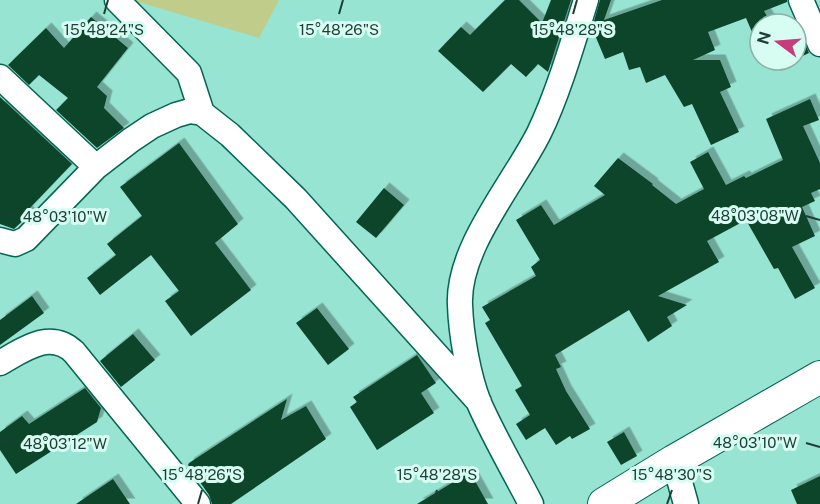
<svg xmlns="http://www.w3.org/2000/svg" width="820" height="504" font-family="'Public Sans',sans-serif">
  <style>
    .green { fill: #c0cc8a }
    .building { fill: #11442a; filter: url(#shadow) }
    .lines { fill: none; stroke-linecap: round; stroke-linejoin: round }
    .minor-casing { stroke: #036454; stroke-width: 27 }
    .tertiary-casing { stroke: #036454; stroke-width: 34 }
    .minor { stroke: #fff; stroke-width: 24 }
    .tertiary { stroke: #fff; stroke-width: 32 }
    .ticks { fill: none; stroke: #1d3e36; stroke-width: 2 }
    .ticks-label { font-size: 15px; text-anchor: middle; fill: #1d3e36; stroke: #d7fdf2; stroke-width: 6; stroke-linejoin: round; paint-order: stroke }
  </style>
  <defs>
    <filter id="shadow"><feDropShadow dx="5.5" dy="-5.5" stdDeviation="0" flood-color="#0004"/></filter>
  </defs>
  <rect width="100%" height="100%" fill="#96e4d1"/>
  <path class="green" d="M132 0H279L259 38Z"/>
  <path class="building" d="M505 0H519L542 23 551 0H571L548 72 538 64 526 77 511 64 483 92 438 51 461 27 470 35Z
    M600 0H611L604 20 662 0H787V2L764 11 771 23 760 24V28L752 32 746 18 708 32 715 50 693 60H720L731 87 720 92 739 132 711 145 692 104 684 107 665 75 646 83 640 67 629 70 623 52 605 59 592 28Z
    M91 17 128 48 97 87 107 96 104 108 124 128 97 148 56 110 68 98 39 75 29 85 8 65 46 28 64 48Z
    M797 27 809 53 796 59V28Z
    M0 97 72 164 27 211 30 214 14 229 0 224Z
    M810 99 819 120 803 126 820 163V189L811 193 815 201 802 207 815 236 792 247 815 288 795 299 778 268 774 269 746 220 707 241 719 262 658 296 687 305 667 317 672 326 648 342 629 310 555 355 561 367 556 369 566 391 590 429 572 439 570 436 556 445 545 428 526 440 516 424 530 415 515 390 522 386 485 323 490 320 482 307 536 276 531 267 540 260 516 220 541 205 554 225 605 195 594 186 618 158 653 184 652 185 676 204 704 189 690 162 708 152 726 185 744 176 746 178 783 160 766 119Z
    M179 143 238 224 215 243 251 290 191 336 165 301 179 291 151 255 100 295 87 278 116 255 107 244 142 216 120 187Z
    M384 188 404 205 376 238 356 222Z
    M32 296 44 313 0 345V320Z
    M317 308 349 349 328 365 296 323Z
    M133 334 155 360 121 387 100 361Z
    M417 355 436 383 421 393 434 413 377 450 350 407 357 402 353 397Z
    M85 388 101 408 97 422 16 474 0 450V432L22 416 29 424Z
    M287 399 281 420 306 406 326 439 231 504H212L209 495 188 465 189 463Z
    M624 432 637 456 621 465 607 442Z
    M470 472 488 504H417Z
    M820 476V504H797L791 490Z
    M113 479 130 504H76Z"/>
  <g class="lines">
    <defs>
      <path id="minor" d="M117 0 189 73 202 113
        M801 0 820 44
        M0 77 96 167
        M0 240 15 244 26 239 96 167 131 140 152 126 176 115 190 111 202 113 230 135 296 199 479 402
        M0 363C23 350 50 329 74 352L198 504
        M674 461 686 504
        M531 504C514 471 494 437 479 403 468 375 461 334 460 305 457 248 514 183 539 133 558 94 573 42 586 0"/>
      <path id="tertiary" d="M604 504 674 461 820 377"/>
    </defs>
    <use href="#minor" class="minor-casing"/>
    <use href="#tertiary" class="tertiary-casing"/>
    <use href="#minor" class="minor"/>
    <use href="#tertiary" class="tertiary"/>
  </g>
  <path class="ticks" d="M104 14 108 0M339 14 343 0M573 14 577 0M0 212 14 216M806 216 820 220M0 439 14 443M806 443 820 447M198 504 202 490M433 504 437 490M667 504 672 490"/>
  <g class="ticks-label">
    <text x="104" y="35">15°48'24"S</text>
    <text x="339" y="35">15°48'26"S</text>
    <text x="573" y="35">15°48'28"S</text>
    <text x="755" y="221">48°03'08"W</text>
    <text x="65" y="222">48°03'10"W</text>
    <text x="755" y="448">48°03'10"W</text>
    <text x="65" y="449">48°03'12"W</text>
    <text x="202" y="480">15°48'26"S</text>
    <text x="437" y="480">15°48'28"S</text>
    <text x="672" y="480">15°48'30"S</text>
  </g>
  <g transform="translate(778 42) rotate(286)"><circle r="28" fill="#d7fdf2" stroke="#8db1a7" stroke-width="1.5"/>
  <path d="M0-4.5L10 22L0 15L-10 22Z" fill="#c53d7a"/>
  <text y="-9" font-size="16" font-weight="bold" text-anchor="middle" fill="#1d3e36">N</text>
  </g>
</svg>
